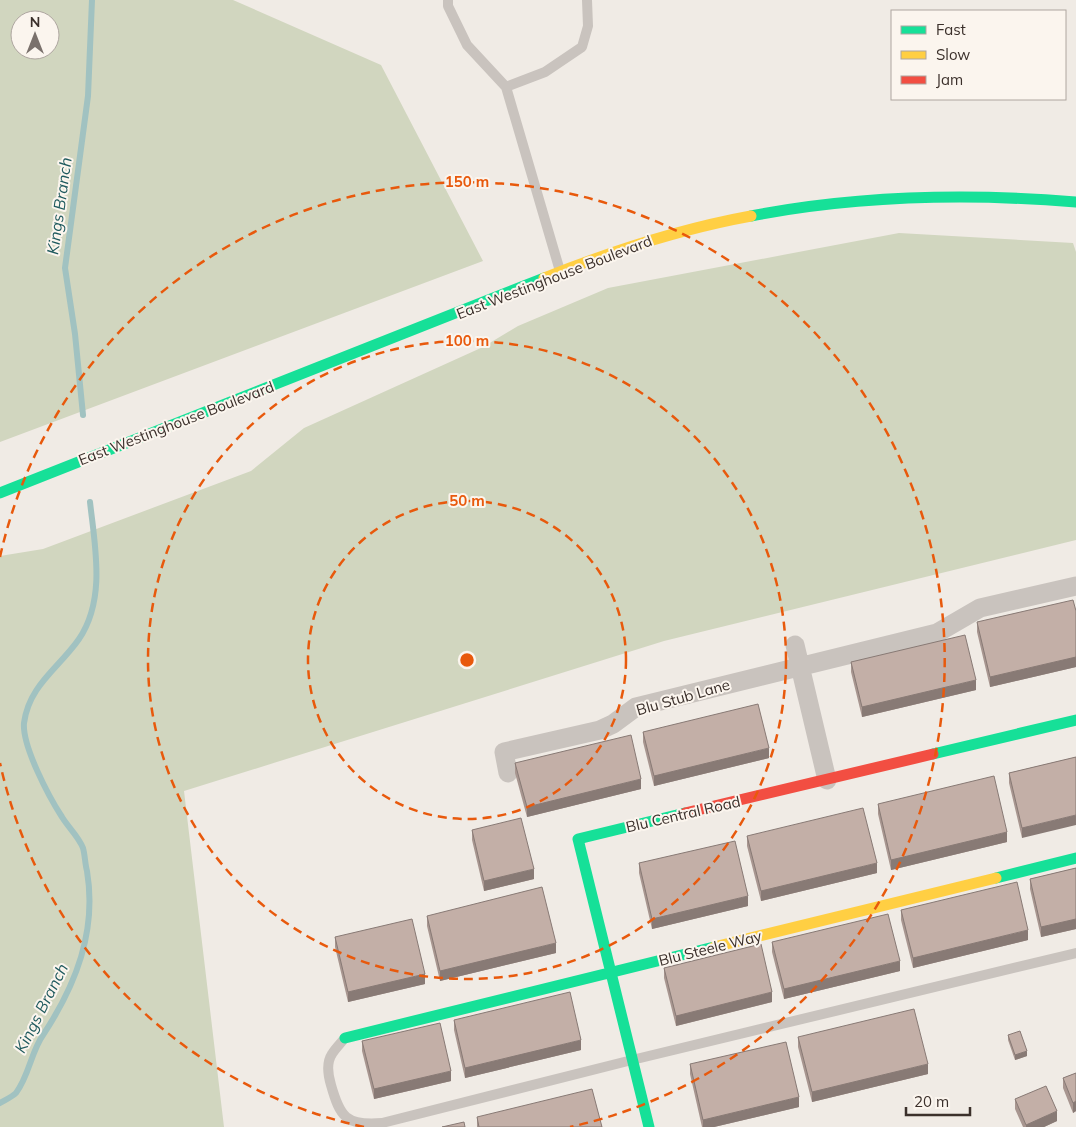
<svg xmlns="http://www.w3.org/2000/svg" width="1076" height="1127" font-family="Mulish,sans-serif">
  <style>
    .green { fill: #d1d6bf; fill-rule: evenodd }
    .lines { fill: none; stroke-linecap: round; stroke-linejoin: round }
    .stream { stroke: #a1c2c1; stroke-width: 6 }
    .lane { stroke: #c9c3be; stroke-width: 10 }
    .street { stroke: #c9c3be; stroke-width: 19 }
    .fast { stroke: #16e098; stroke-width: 11 }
    .slow { stroke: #ffcf43; stroke-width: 11 }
    .jam { stroke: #f24e42; stroke-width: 11 }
    .wall { fill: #a89690 }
    .shaded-wall { fill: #887a75 }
    .building { fill: #c3afa7; stroke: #887a75 }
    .ring { fill: none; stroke: #e8590c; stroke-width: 2.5; stroke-dasharray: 9 6 }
    .labels { text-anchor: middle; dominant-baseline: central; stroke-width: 4; stroke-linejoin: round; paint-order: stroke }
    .street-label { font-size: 15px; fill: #3b302b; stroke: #fbf5ee }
    .water-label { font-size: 16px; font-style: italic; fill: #1f5a5e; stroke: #fbf5ee }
    .centre { fill: #e8590c; stroke: #fbf5ee; stroke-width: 2.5 }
    .ring-label { font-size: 15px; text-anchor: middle; font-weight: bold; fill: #e8590c; stroke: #fbf5ee; stroke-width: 4; stroke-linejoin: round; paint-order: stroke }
  </style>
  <rect width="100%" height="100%" fill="#f0ebe5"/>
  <path class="green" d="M0 0H233L381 65 483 261 0 442ZM20 20H50V50H20Z
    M899 233 1073 243 1076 252V540L664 641 184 791 224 1127H0V556L43 549 251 471 304 428 483 347 518 326 608 288Z"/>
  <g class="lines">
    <path class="stream" d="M83 415 75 334 65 268 88 96 92 0
      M0 1103C5 1100 12 1097 16 1093 29 1076 31 1052 43 1035 76 985 97 931 87 871 85 864 85 855 83 848 79 837 68 827 62 817 49 797 22 746 24 723 29 685 59 668 79 639 106 599 95 547 90 502"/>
    <path class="lane" d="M448 0V6L467 45 506 87 560 271
      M506 87 545 72 582 47 588 26 587 0
      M344 1039C340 1044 335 1049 332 1054 326 1063 328 1075 331 1085 340 1117 346 1126 382 1123L632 1060 1076 953"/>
    <path class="street" d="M795 645 827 780
      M508 773 504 752 600 730 613 724 636 707 937 633 980 608 1076 586"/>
    <path class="fast" d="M751 216C860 195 966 193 1076 202
      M0 493 544 278
      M933 754 1076 720
      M996 878 1076 858
      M345 1038 714 947
      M649 1127 578 839 685 813"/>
    <path class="slow" d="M544 278C612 251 680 229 751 216
      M714 947 996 878"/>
    <path class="jam" d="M685 813 933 754"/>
  </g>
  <path class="wall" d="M1076 611V667L990 687 977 632V622Z
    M851 662 976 690 862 717 851 672Z
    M643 732 769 758 654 786 643 742Z
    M1076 757 1022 838 1009 783V773Z
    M515 763 641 789 527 817 515 773Z
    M878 804 1007 842 891 870 878 814Z
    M472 830 534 879 484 891 472 840Z
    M747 836 877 873 761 901 747 846Z
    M639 863 748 906 652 929 639 873Z
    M1076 868V929L1041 937 1030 889V879Z
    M901 910 1028 940 913 968 901 920Z
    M427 916 556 953 440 981 427 926Z
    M335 937 425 984 348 1002 335 947Z
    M772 942 900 971 784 999 772 952Z
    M664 968 772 1002 676 1026 664 978Z
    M454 1020 581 1050 465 1078 454 1030Z
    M1008 1035 1027 1056 1015 1060 1008 1040Z
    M798 1037 928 1074 812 1102 798 1047Z
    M362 1041 451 1081 374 1099 362 1051Z
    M690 1064 799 1107 714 1127H702L690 1074Z
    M1076 1073V1111L1073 1113 1063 1088V1078Z
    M1015 1099 1057 1121 1044 1127H1023L1015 1109Z
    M477 1117 602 1127H477Z"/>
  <path class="shaded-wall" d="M1076 657V667L990 687V677Z
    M976 680V690L862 717V707Z
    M769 748V758L654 786V776Z
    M641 779V789L527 817V807Z
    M1076 815V825L1022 838V828Z
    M1007 832V842L891 870V860Z
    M877 863V873L761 901V891Z
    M534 869V879L484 891V881Z
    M748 896V906L652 929V919Z
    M1076 919V929L1041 937V927Z
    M1028 930V940L913 968V958Z
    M556 943V953L440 981V971Z
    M900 961V971L784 999V989Z
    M425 974V984L348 1002V992Z
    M772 992V1002L676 1026V1016Z
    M581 1040V1050L465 1078V1068Z
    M1027 1051V1056L1015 1060V1055Z
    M928 1064V1074L812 1102V1092Z
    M451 1071V1081L374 1099V1089Z
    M799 1097V1107L714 1127H703V1120Z
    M1076 1101V1111L1073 1113V1103Z
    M1057 1111V1121L1044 1127H1026V1125Z"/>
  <path class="building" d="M1073 600 1076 611V657L990 677 977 622Z
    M965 635 976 680 862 707 851 662Z
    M758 704 769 748 654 776 643 732Z
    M631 735 641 779 527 807 515 763Z
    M1076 757V815L1022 828 1009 773Z
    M994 776 1007 832 891 860 878 804Z
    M863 808 877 863 761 891 747 836Z
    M521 818 534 869 484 881 472 830Z
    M735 841 748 896 652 919 639 863Z
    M1076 868V919L1041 927 1030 879Z
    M1017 882 1028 930 913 958 901 910Z
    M542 887 556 943 440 971 427 916Z
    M888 914 900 961 784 989 772 942Z
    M412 919 425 974 348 992 335 937Z
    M761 944 772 992 676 1016 664 968Z
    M570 992 581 1040 465 1068 454 1020Z
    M914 1009 928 1064 812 1092 798 1037Z
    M440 1023 451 1071 374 1089 362 1041Z
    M1020 1031 1027 1051 1015 1055 1008 1035Z
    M786 1042 799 1097 703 1120 690 1064Z
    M1076 1073V1101L1073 1103 1063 1078Z
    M1046 1086 1057 1111 1026 1125 1015 1099Z
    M592 1089 602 1127H479L477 1117Z
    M464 1122 465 1127H442Z"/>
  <g class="ring">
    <circle cx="467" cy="660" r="159"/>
    <circle cx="467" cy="660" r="319"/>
    <path d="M364 1127A478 478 0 0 1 0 763M0 557A478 478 0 1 1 570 1127"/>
  </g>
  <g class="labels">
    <g class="street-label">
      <text transform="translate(554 277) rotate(-21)">East Westinghouse Boulevard</text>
      <text transform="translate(176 423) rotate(-21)">East Westinghouse Boulevard</text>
      <text transform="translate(683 697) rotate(-16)">Blu Stub Lane</text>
      <text transform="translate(683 814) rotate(-13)">Blu Central Road</text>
      <text transform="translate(710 948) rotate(-14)">Blu Steele Way</text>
    </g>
    <g class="water-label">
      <text transform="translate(59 206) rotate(-82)">Kings Branch</text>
      <text transform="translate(41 1008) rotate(-63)">Kings Branch</text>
    </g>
  </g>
  <circle cx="467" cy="660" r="8" class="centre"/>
  <g class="ring-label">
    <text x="467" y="187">150 m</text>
    <text x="467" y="346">100 m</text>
    <text x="467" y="506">50 m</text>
  </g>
  <rect x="891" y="10" width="175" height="90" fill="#fbf5ee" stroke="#aea6a0"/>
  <rect x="901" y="26" width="25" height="8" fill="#16e098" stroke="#aea6a0"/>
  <text x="936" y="35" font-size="15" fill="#3b302b">Fast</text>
  <rect x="901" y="51" width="25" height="8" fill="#ffcf43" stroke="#aea6a0"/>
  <text x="936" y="60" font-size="15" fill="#3b302b">Slow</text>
  <rect x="901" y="76" width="25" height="8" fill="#f24e42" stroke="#aea6a0"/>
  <text x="936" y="85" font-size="15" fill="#3b302b">Jam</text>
  <g transform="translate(35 35)"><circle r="24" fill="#fbf5ee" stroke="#aea6a0"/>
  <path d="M0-4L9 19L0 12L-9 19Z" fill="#7a716c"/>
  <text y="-8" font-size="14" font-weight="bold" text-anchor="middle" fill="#3b302b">N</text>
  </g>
  <path d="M906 1107v8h64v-8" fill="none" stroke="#3b302b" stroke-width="2.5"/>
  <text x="914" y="1107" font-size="15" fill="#3b302b" stroke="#fbf5ee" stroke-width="4" paint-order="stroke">20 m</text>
</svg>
